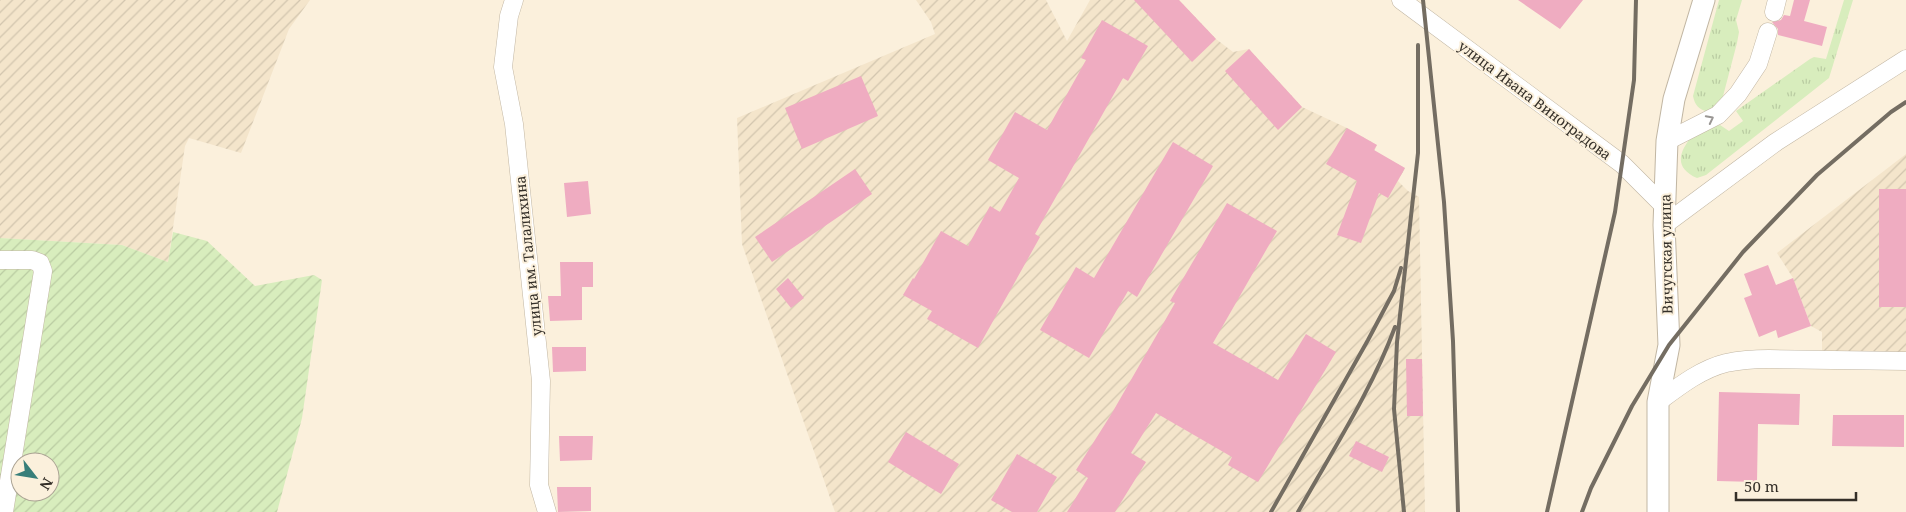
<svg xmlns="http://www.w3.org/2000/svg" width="1906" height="512" font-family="'Noto Serif',serif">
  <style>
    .industrial { fill: url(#industrial-furrows) }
    .grass { fill: url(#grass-tufts) }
    .garden { fill: url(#garden-furrows); fill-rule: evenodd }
    .building { fill: #efacc1 }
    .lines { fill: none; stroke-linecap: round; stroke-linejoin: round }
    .minor-casing { stroke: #c1b6a3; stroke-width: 19 }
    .major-casing { stroke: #c1b6a3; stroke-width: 23 }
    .minor { stroke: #fff; stroke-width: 18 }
    .major { stroke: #fff; stroke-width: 21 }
    .rail { stroke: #746d62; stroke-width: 4 }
    .oneway { stroke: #9a9794 }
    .labels { text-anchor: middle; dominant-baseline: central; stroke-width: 4; stroke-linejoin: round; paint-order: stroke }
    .street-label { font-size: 14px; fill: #342f28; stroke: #fbf0dc }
  </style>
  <defs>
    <pattern id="industrial-furrows" width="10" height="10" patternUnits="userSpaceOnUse" patternTransform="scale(1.25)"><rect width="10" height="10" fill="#f4e5cb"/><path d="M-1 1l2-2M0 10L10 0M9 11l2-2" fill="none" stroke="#d2c5ae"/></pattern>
    <pattern id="grass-tufts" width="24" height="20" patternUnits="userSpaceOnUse" patternTransform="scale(1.25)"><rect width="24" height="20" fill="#d8edbd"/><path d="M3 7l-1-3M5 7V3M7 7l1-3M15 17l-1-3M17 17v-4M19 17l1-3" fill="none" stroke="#bacca2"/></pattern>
    <pattern id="garden-furrows" width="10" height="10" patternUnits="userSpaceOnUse" patternTransform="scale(1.25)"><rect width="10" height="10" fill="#d8edbd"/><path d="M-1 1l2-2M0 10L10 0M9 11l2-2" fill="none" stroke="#bacca2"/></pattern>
  </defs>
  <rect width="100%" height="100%" fill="#fbf0dc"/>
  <path class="industrial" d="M0 0H310L289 29 241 153 189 138 185 146 168 262 122 245 0 238Z
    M916 0H1046L1067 41 1090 0H1179L1216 39 1233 52 1249 49 1302 107 1347 128 1377 145 1374 151 1405 168 1398 181 1408 191 1419 197 1425 512H835L742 244 737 118 935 34 931 22Z
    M1906 154V354L1822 352V332L1811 326 1793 278 1777 253Z"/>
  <path class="grass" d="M1719 0H1742L1736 20 1739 32 1737 43 1722 100 1708 112C1698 109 1695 105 1693 96Z
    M1844 0H1853L1829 78 1706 175 1697 178C1677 169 1677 156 1689 140 1692 137 1694 134 1698 132 1704 128 1713 127 1720 125L1729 131 1743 121 1736 111 1810 59 1814 57 1826 59Z"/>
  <path class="garden" d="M173 232 207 241 255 286 314 275 322 280 302 418 277 512H0V238L122 245 168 262ZM20 462H50V492H20Z"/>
  <path class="building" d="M1134 0H1179L1216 39 1192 62Z
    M1518 0H1583L1560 29Z
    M1794 0H1810L1804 21 1827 27 1822 46 1778 35V29L1772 22 1781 20 1784 15 1790 16Z
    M1102 20 1148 46 1128 81 1123 78 1035 234 1040 237 978 348 927 319 932 311 903 295 913 278 914 279 941 231 968 246 990 206 1000 212 1019 178 988 160 1015 112 1047 130 1086 60 1081 58Z
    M1249 49 1302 107 1278 130 1225 71Z
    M861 76 878 116 802 149 785 108Z
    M1347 128 1377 145 1374 150 1405 168 1388 198 1379 193 1361 243 1337 235 1357 181 1326 164Z
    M1173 142 1213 166 1137 297 1128 291 1089 358 1040 330 1076 267 1094 278Z
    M855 169 872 194 772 262 755 237Z
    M588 181 591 214 567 217 564 183Z
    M1879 189H1906V307H1879Z
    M1227 203 1277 231 1213 343 1278 380 1306 334 1336 352 1258 482 1228 465 1232 457 1156 413 1131 453 1146 462 1115 512H1067L1088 478 1076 470 1112 413 1175 303 1170 301Z
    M560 262H593V287H582V320L550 321 548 296H561Z
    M1768 265 1776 285 1793 278 1811 326 1778 338 1776 330 1759 337 1744 298 1752 295 1744 274Z
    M788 278 804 298 791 308 776 289Z
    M552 347H586V371L553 372Z
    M1406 359H1422L1423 416H1407Z
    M1719 392 1800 394 1799 425 1758 424 1757 482 1717 481Z
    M1833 415H1904V447L1832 446Z
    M906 432 959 464 941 494 888 462Z
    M559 436H593L592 460 560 461Z
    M1356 441 1389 457 1382 472 1349 456Z
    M1017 454 1057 477 1037 512H1012L991 500Z
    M557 487H591V511L558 512Z"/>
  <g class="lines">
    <defs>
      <path id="minor" d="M514 0 509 16 503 67 514 124 541 381 539 485 547 512
        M1401 0 1622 164 1664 206
        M1774 12 1777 0
        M1667 141 1718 115 1738 94 1758 64 1768 32
        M1664 225 1776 142 1906 59
        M0 260H32L40 263 43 271 4 512
        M1658 402C1678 387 1701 369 1726 363 1740 360 1754 359 1769 359L1906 361"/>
      <path id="major" d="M1658 512V402L1669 345 1664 225 1667 141 1674 99 1704 0"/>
    </defs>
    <use href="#minor" class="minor-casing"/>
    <use href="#major" class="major-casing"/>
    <use href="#minor" class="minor"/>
    <use href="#major" class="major"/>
    <path class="rail" d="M1423 0 1444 202 1453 341 1458 512
      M1271 512 1368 340 1394 291 1401 268
      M1298 512C1331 453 1372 390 1395 327
      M1404 512 1394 409 1397 342 1418 153V45
      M1547 512 1615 212 1634 80 1636 0
      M1582 512 1591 488 1632 406 1669 345 1743 252 1817 175 1891 112 1906 102"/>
  </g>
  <defs><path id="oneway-chevron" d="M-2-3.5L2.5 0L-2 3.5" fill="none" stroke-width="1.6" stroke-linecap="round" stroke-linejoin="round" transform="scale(1.25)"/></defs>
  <use class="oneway" href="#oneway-chevron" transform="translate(1710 119) rotate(-27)"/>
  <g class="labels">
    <g class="street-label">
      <text transform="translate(1535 100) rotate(37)">улица Ивана Виноградова</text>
      <text transform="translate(1666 254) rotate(-91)">Вичугская улица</text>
      <text transform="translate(528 256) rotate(-96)">улица им. Талалихина</text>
    </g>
  </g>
  <g transform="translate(35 477) rotate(121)"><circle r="24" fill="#fbf0dc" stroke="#aba394"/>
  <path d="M0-4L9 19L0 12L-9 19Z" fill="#377e79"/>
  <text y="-8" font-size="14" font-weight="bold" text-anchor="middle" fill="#342f28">N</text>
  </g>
  <path d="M1736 492v8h120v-8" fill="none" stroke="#342f28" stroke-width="2.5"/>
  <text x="1744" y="492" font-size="15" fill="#342f28" stroke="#fbf0dc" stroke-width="4" paint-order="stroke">50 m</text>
</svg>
